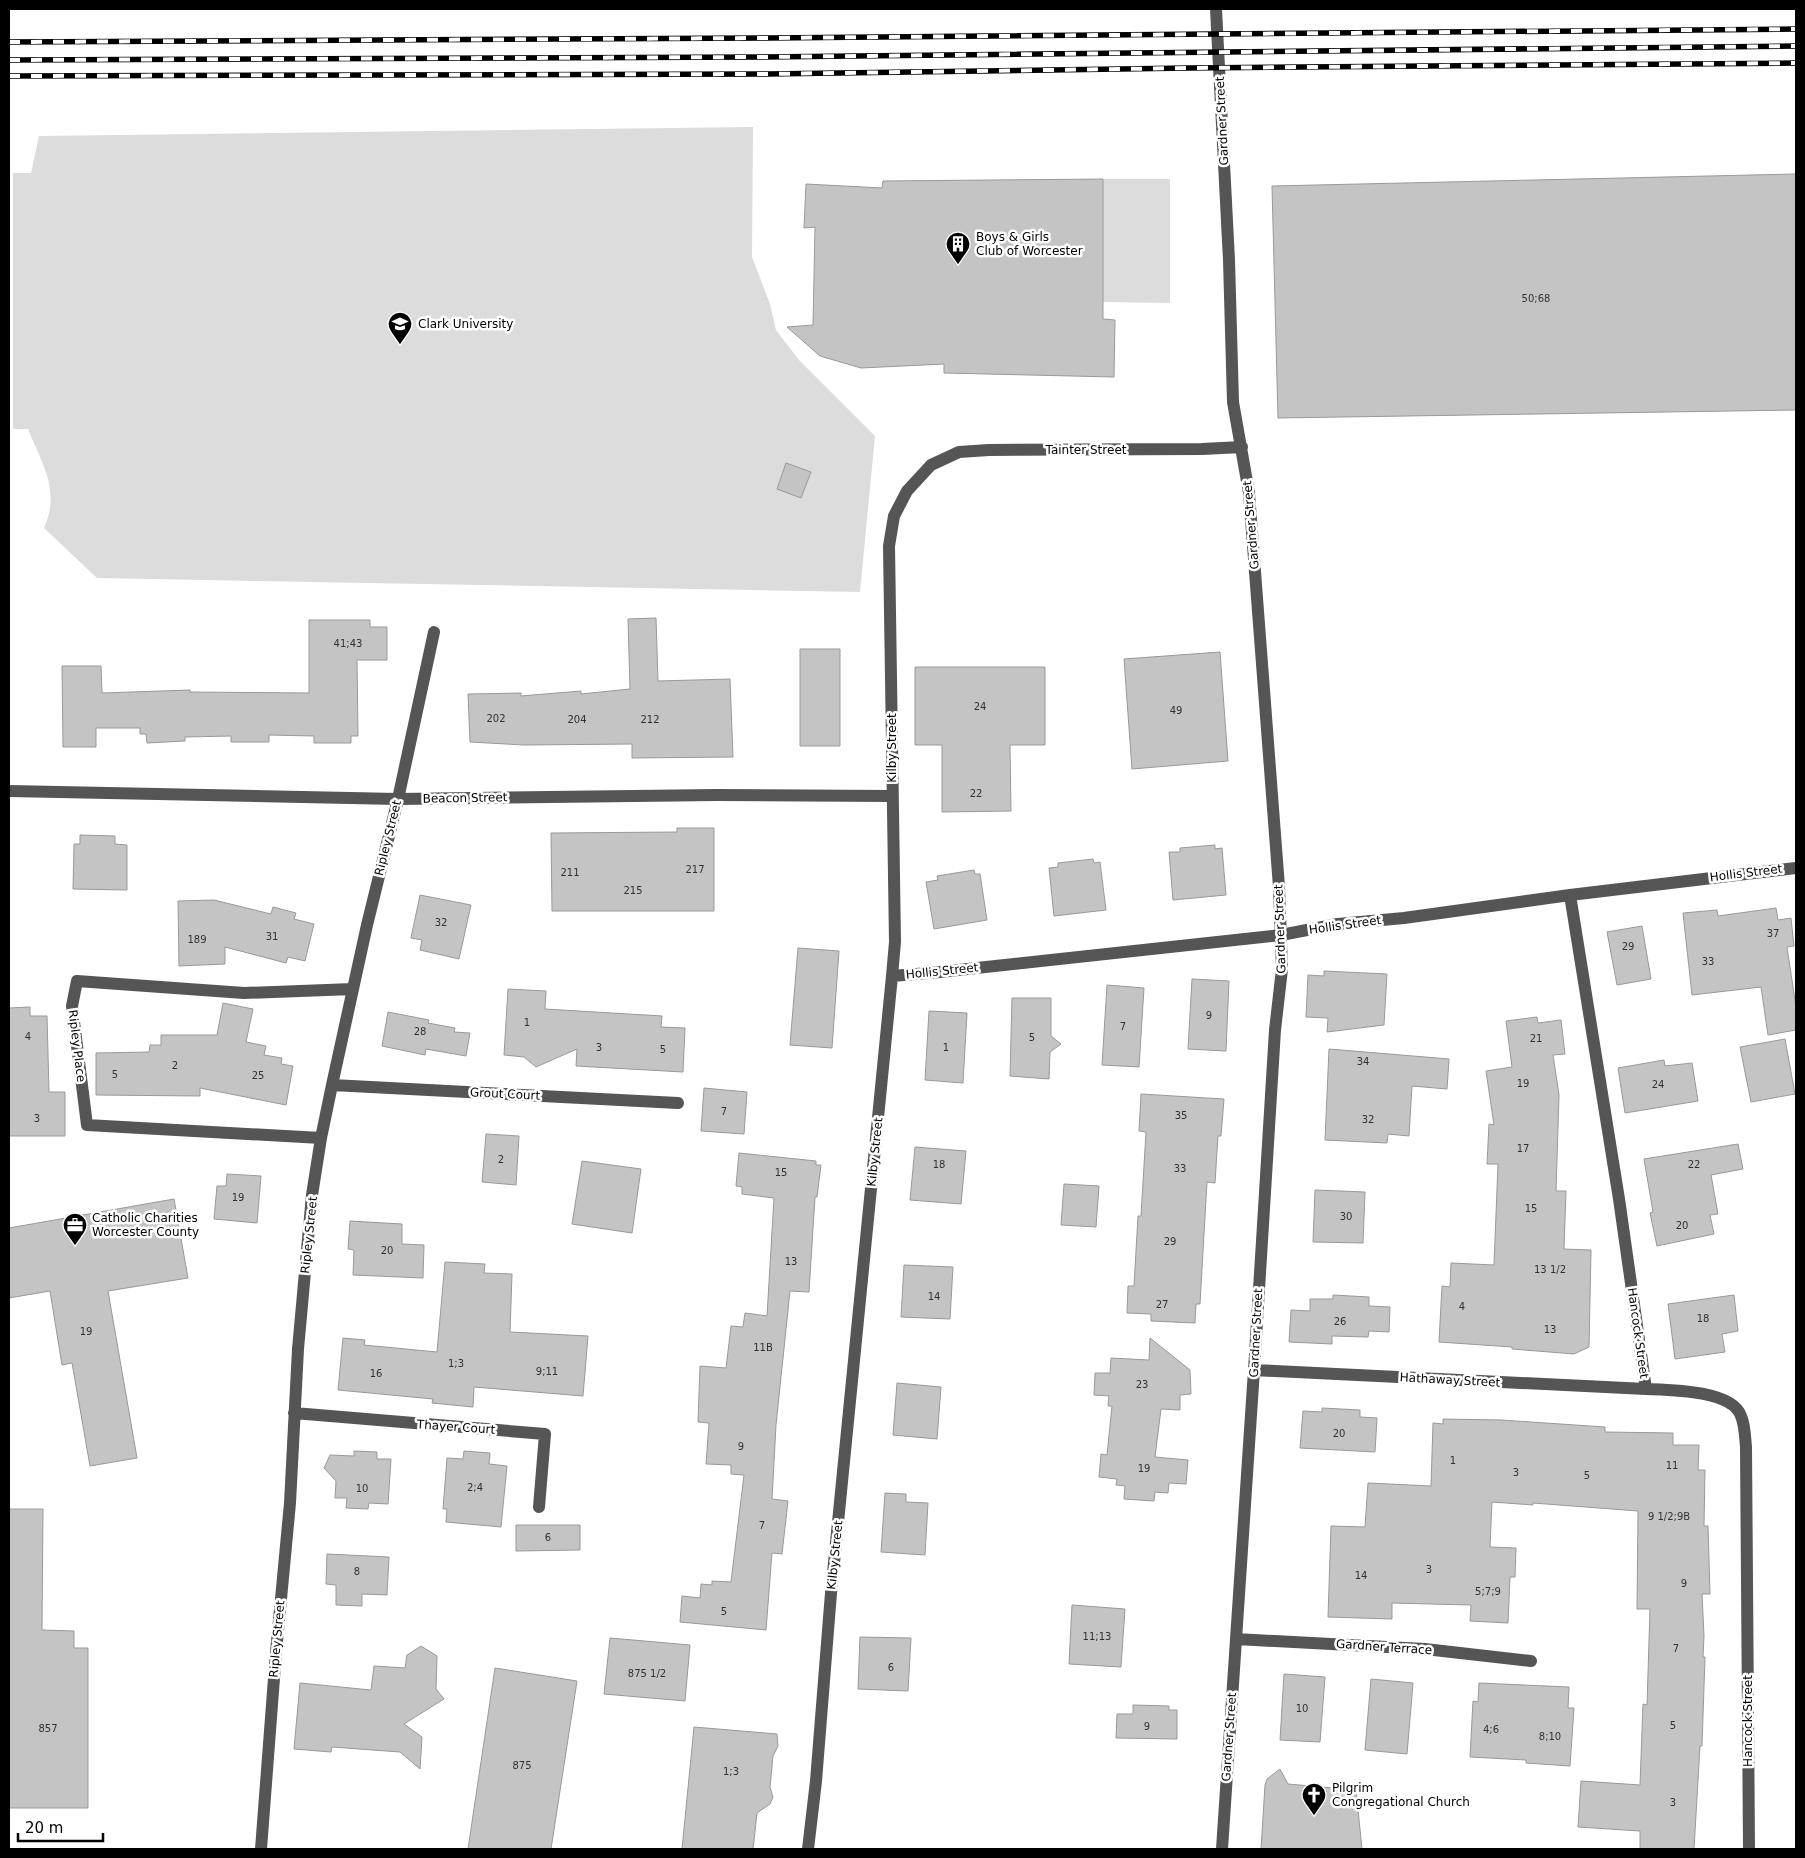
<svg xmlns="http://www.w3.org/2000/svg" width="1805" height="1858" font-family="'DejaVu Sans',sans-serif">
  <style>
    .green { fill: #dcdcdc }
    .building { fill: #c4c4c4; stroke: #999 }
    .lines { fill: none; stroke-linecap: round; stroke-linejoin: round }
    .minor { stroke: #555; stroke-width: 12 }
    .rail-casing { stroke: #000; stroke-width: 5.5 }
    .rail { stroke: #fff; stroke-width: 4; stroke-dasharray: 11; stroke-linecap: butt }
    .labels { text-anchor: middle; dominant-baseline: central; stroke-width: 5; stroke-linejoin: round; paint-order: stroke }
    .number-label { font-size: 10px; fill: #313131 }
    .street-label { font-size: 12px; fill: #000; stroke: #fff }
    .poi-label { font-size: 12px; fill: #000; stroke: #fff; text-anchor: start }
  </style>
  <rect width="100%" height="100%" fill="#fff"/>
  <path class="green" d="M753 127 752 257 770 304 776 330 799 360 875 436 860 592 97 578 44 528C61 490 42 464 28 429H13V173H31L39 136Z
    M1103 179H1170V303L1103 302Z"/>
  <path class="building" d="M1796 174V410L1278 418 1272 186Z
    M1103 179V319L1115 320 1114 377 944 373V364L861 368 820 356 787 327 813 325 815 227 804 228 806 184 882 188 883 181Z
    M786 463 811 472 801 498 777 489Z
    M656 618 658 681 730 679 733 757 632 758V744L524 745 470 742 468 694 521 693V696L581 691V694L630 689 628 619Z
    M309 620H370V627H387V660H357L358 736H351V743H314V736L269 735V742H231V736L185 737V741L147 743 146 734H140V728H96V747H63L62 666H101L102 693 190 690V692L309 693Z
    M800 649H840V746H800Z
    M1220 652 1228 761 1132 769 1124 659Z
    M915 667H1045V745H1010L1011 811 942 812V745H915Z
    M677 828H714V911H552L551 833 677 832Z
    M80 835 115 836V844L127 845V890L73 889 74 844H80Z
    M1215 845V849L1222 848 1226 895 1173 900 1169 852H1180V848Z
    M1093 859 1094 863 1100 862 1106 910 1054 916 1049 868 1058 867V863Z
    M974 870 975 874H980L987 920 934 929 926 882 938 880 937 876Z
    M420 895 471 905 459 959 420 950 422 940 411 938Z
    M214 900 271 914 273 907 296 913 294 919 314 924 305 961 288 957 286 963 225 947V964L179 966 178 901Z
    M1776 908 1778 920 1791 918 1794 946 1787 947 1796 1007V1030L1768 1035 1761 987 1692 995 1683 913 1717 910 1718 916Z
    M1642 926 1651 979 1617 985 1607 932Z
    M798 948 839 951 832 1048 790 1045Z
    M1324 971 1387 974 1384 1025 1327 1032 1328 1018 1306 1017 1308 975 1324 976Z
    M1192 979 1229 981 1226 1051 1188 1049Z
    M1107 985 1144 988 1139 1067 1102 1065Z
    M508 989 546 991 545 1009 662 1016 661 1027 685 1028 683 1072 576 1066 577 1049 536 1067 524 1057 504 1055Z
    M1012 998H1051V1036L1061 1044 1050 1052 1049 1079 1010 1076Z
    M223 1003 253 1009 246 1042 266 1046 264 1055 282 1058 281 1064 293 1066 286 1105 200 1088V1096L96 1095V1053L149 1052 150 1045H161V1035H217Z
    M30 1007V1016H47L49 1092H65V1136H9V1008Z
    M929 1011 967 1013 963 1083 925 1080Z
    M388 1012 429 1020 428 1023 455 1028 454 1032 470 1033 466 1056 426 1049 425 1055 382 1046Z
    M1537 1017 1538 1023 1561 1020 1565 1054 1553 1055 1559 1095 1556 1191H1566L1564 1249 1591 1250 1589 1347 1574 1354 1512 1349V1347L1439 1342 1442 1286 1450 1287 1451 1263 1494 1265 1498 1164H1487L1489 1124 1494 1125 1486 1071 1512 1067 1506 1021Z
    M1785 1039 1795 1094 1751 1102 1740 1047Z
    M1329 1049 1449 1059 1447 1089 1412 1086 1409 1136 1388 1134 1387 1143 1325 1140Z
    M1664 1060 1665 1066 1692 1063 1698 1101 1625 1113 1618 1068Z
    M704 1088 747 1092 744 1134 701 1131Z
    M1141 1094 1224 1099 1221 1136H1218L1215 1183 1207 1182 1200 1304H1196L1195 1323 1151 1321V1314L1127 1313 1128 1286H1134L1138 1216H1141L1146 1132 1139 1131Z
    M486 1134 519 1136 516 1185 482 1182Z
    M1738 1144 1743 1169 1711 1175 1718 1214 1710 1215 1714 1234 1657 1246 1650 1213 1653 1212 1644 1159Z
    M915 1147 966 1151 961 1204 910 1200Z
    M739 1153 816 1161V1165H821L817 1197H815L809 1292 790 1291 776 1425 772 1499 788 1501 782 1554 772 1553 766 1630 680 1622 682 1596 700 1598 701 1584 712 1585V1581L731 1582 744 1475 731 1474V1465L706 1464 709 1423 698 1422 700 1366 726 1368 731 1326 743 1327 745 1313 767 1316 774 1198 742 1194V1187L736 1186Z
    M582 1161 641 1169 632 1233 572 1224Z
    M227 1174 261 1176 257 1223 214 1219 217 1186H226Z
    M1064 1184 1099 1186 1096 1227 1061 1225Z
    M1315 1190 1365 1192 1363 1243 1313 1242Z
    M174 1199 188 1278 108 1291 137 1458 90 1466 72 1363 62 1365 50 1291 9 1298V1228Z
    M350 1221 402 1224V1244L424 1245 423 1278 353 1275 354 1250 348 1249Z
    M445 1262 485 1264 484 1273 512 1274 510 1332 588 1336 583 1396 474 1387 473 1407 432 1403 433 1399 338 1390 343 1338 365 1340 364 1345 437 1352Z
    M904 1265 953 1267 950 1319 901 1317Z
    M1333 1295 1369 1297V1306L1390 1307 1389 1332 1369 1331 1368 1337 1332 1336V1344L1289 1342 1291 1310 1310 1311V1299H1333Z
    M1734 1295 1738 1331 1722 1334 1725 1352 1675 1359 1668 1304Z
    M1150 1338 1190 1370 1191 1394 1180 1395V1410L1161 1409 1155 1457 1188 1460 1186 1484 1169 1483 1168 1493 1155 1492 1154 1501 1124 1499 1125 1486 1116 1485 1117 1479 1099 1477 1101 1454 1107 1455 1112 1406H1108L1109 1396 1094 1395 1095 1373H1110L1111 1358 1149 1360Z
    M897 1383 941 1387 937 1439 893 1435Z
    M1322 1408 1360 1410V1417L1377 1418 1375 1452 1300 1448 1303 1411 1322 1412Z
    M1443 1419 1501 1420 1605 1427V1432L1673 1433V1445H1699L1698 1470H1705L1704 1526H1708L1710 1594H1702L1704 1636 1703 1657H1705L1702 1746H1700L1694 1849H1640V1831L1578 1827 1581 1781 1640 1785 1643 1704 1647 1705 1650 1609H1637L1638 1511 1533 1503V1505L1492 1502 1490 1547 1516 1548 1515 1577H1510L1508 1623 1470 1621 1471 1605 1392 1603V1619L1328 1617 1331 1526 1365 1527 1368 1483 1431 1486 1433 1423 1443 1424Z
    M354 1451 377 1452V1459H391L388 1504 369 1503 368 1509 346 1508 347 1498H335L336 1481 324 1468 330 1455 354 1456Z
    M464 1451 490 1453 489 1464 507 1466 501 1527 446 1522 447 1509H443L447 1458 463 1459Z
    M885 1493 906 1494V1502L928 1503 925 1555 881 1552Z
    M9 1509H43L42 1630 74 1631V1648H88V1808H9Z
    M516 1525H580V1550L516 1551Z
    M327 1554 389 1557 387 1595 362 1594V1606L336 1605V1585L326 1584Z
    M1072 1605 1125 1609 1121 1667 1069 1664Z
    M860 1637 911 1638 908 1691 858 1689Z
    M610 1638 690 1645 685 1701 604 1694Z
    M421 1646 437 1656 436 1689 444 1699 404 1724 422 1737 420 1769 400 1752 332 1747 331 1752 294 1749 300 1683 371 1690 374 1666 405 1668 407 1655Z
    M495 1668 577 1681 551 1849H468Z
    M1284 1674 1325 1677 1320 1742 1280 1740Z
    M1371 1679 1413 1683 1407 1754 1365 1750Z
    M1479 1683 1569 1687 1568 1708H1574L1570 1766 1526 1763V1760L1470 1757 1473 1701 1478 1702Z
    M1133 1705 1169 1706V1710H1177V1739L1116 1738 1117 1714H1133Z
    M694 1727 777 1734 778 1746 773 1756 770 1787 773 1797 770 1804 757 1813 753 1849H682Z
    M1280 1769 1288 1784 1356 1790 1362 1849H1261L1265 1785 1267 1779Z"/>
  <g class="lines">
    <path class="minor" d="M1216 9 1229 260 1233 402 1249 493 1279 887 1282 969 1275 1030 1267 1160 1254 1370 1222 1849
      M9 791 398 799 717 795 892 796
      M1570 895 1619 1199 1646 1389C1669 1390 1732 1390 1741 1416 1745 1425 1745 1437 1746 1447L1749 1849
      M892 976 940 972 1281 935 1338 924 1404 918 1570 895 1796 868
      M332 1085 678 1103
      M321 1138 87 1125 72 1006 77 981 244 993 353 989
      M1254 1370 1646 1389
      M294 1413 545 1434 539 1507
      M1236 1639 1425 1649 1531 1661
      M261 1849 276 1652 290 1503 298 1349 312 1195 321 1138 332 1085 367 925 398 799 434 632
      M808 1849 816 1781 831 1593 892 976 895 942 889 546 894 516 907 491 931 465 959 452 989 450 1202 449 1242 447"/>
    <defs>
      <path id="rail" d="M9 42 768 38 1796 29
        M9 60 763 57 1796 46
        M9 76 767 74 1189 68 1796 63"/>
    </defs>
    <use href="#rail" class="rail-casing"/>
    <use href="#rail" class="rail"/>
  </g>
  <defs>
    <symbol id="building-pin" viewBox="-11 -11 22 30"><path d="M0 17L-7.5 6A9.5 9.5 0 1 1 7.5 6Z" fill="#000" stroke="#fff"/><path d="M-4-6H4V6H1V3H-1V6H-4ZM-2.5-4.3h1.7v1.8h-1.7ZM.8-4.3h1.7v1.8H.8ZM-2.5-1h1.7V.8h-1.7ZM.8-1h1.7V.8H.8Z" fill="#fff"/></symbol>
    <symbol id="university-pin" viewBox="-11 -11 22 30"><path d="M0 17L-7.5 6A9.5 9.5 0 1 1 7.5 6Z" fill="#000" stroke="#fff"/><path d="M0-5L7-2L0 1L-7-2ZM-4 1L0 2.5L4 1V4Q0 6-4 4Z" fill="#fff"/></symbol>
    <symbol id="office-pin" viewBox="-11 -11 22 30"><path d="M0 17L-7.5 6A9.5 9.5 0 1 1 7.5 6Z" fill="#000" stroke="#fff"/><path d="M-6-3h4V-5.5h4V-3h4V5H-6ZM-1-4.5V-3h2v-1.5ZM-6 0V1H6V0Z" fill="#fff"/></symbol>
    <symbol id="church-pin" viewBox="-11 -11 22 30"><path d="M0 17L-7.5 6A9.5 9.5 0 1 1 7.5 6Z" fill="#000" stroke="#fff"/><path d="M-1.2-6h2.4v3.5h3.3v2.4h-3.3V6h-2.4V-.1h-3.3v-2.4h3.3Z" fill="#fff"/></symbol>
  </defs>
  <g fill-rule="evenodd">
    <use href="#building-pin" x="944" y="230" width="28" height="38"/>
    <use href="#university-pin" x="386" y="310" width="28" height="38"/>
    <use href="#office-pin" x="61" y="1211" width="28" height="38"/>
    <use href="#church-pin" x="1300" y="1781" width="28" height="38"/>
  </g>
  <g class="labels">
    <g class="number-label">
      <text x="1536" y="298">50;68</text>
      <text x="348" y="643">41;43</text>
      <text x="980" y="706">24</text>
      <text x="1176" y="710">49</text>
      <text x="496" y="718">202</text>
      <text x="577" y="719">204</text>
      <text x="650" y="719">212</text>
      <text x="976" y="793">22</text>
      <text x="695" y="869">217</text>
      <text x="570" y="872">211</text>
      <text x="633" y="890">215</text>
      <text x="441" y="922">32</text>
      <text x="1773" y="933">37</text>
      <text x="272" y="936">31</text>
      <text x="197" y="939">189</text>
      <text x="1628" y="946">29</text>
      <text x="1708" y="961">33</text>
      <text x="1209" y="1015">9</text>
      <text x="527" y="1022">1</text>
      <text x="1123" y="1026">7</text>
      <text x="420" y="1031">28</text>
      <text x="28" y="1036">4</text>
      <text x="1032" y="1037">5</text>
      <text x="1536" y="1038">21</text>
      <text x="599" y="1047">3</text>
      <text x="946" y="1047">1</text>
      <text x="663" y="1049">5</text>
      <text x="1363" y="1061">34</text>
      <text x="175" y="1065">2</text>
      <text x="115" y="1074">5</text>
      <text x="258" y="1075">25</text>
      <text x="1523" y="1083">19</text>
      <text x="1658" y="1084">24</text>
      <text x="724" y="1111">7</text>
      <text x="1181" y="1115">35</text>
      <text x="37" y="1118">3</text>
      <text x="1368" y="1119">32</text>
      <text x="1523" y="1148">17</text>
      <text x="501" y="1159">2</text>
      <text x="939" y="1164">18</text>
      <text x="1694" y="1164">22</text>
      <text x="1180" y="1168">33</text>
      <text x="781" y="1172">15</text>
      <text x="238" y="1197">19</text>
      <text x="1531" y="1208">15</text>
      <text x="1346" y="1216">30</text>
      <text x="1682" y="1225">20</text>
      <text x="1170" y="1241">29</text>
      <text x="387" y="1250">20</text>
      <text x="791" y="1261">13</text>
      <text x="1550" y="1269">13 1/2</text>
      <text x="934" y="1296">14</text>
      <text x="1162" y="1304">27</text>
      <text x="1462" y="1306">4</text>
      <text x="1703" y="1318">18</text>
      <text x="1340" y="1321">26</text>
      <text x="1550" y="1329">13</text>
      <text x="86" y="1331">19</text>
      <text x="763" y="1347">11B</text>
      <text x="456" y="1363">1;3</text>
      <text x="547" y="1371">9;11</text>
      <text x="376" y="1373">16</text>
      <text x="1142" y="1384">23</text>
      <text x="1339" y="1433">20</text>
      <text x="741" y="1446">9</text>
      <text x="1453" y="1460">1</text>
      <text x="1672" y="1465">11</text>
      <text x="1144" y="1468">19</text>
      <text x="1516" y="1472">3</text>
      <text x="1587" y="1475">5</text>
      <text x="475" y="1487">2;4</text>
      <text x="362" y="1488">10</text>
      <text x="1669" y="1516">9 1/2;9B</text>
      <text x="762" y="1525">7</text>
      <text x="548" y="1537">6</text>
      <text x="1429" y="1569">3</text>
      <text x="357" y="1571">8</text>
      <text x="1361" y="1575">14</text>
      <text x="1684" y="1583">9</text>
      <text x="1488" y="1591">5;7;9</text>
      <text x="724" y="1611">5</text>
      <text x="1097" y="1636">11;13</text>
      <text x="1676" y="1648">7</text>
      <text x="891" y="1667">6</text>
      <text x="647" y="1673">875 1/2</text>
      <text x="1302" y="1708">10</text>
      <text x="1673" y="1725">5</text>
      <text x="1147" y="1726">9</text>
      <text x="48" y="1728">857</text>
      <text x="1491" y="1729">4;6</text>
      <text x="1550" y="1736">8;10</text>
      <text x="522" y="1765">875</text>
      <text x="731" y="1771">1;3</text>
      <text x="1673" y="1802">3</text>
    </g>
    <g class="street-label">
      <text transform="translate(1222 121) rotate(-93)">Gardner Street</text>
      <text x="1086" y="450">Tainter Street</text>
      <text transform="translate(1251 525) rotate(-95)">Gardner Street</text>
      <text transform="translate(892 748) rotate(-90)">Kilby Street</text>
      <text transform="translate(465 798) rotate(-1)">Beacon Street</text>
      <text transform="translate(388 838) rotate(-76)">Ripley Street</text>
      <text transform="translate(1746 873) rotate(-7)">Hollis Street</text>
      <text transform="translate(1345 925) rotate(-8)">Hollis Street</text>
      <text transform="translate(1280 929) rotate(-92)">Gardner Street</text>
      <text transform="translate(942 971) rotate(-6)">Hollis Street</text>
      <text transform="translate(77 1046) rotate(83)">Ripley Place</text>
      <text transform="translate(505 1094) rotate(3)">Grout Court</text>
      <text transform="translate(875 1152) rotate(-84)">Kilby Street</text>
      <text transform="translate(309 1235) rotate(-84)">Ripley Street</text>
      <text transform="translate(1256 1333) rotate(-87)">Gardner Street</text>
      <text transform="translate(1638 1333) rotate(82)">Hancock Street</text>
      <text transform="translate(1450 1380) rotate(3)">Hathaway Street</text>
      <text transform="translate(456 1427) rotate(4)">Thayer Court</text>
      <text transform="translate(835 1555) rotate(-84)">Kilby Street</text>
      <text transform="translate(277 1639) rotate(-85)">Ripley Street</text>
      <text transform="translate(1384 1647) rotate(4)">Gardner Terrace</text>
      <text transform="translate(1748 1721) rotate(-90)">Hancock Street</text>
      <text transform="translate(1229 1737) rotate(-86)">Gardner Street</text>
    </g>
    <g class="poi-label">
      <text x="976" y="237">Boys &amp; Girls<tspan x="976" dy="14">Club of Worcester</tspan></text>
      <text x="418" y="324">Clark University</text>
      <text x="92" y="1218">Catholic Charities<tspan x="92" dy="14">Worcester County</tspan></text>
      <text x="1332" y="1788">Pilgrim<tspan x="1332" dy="14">Congregational Church</tspan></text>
    </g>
  </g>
  <rect width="1805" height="1858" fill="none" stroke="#000000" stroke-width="20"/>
  <path d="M18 1833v8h85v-8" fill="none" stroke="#000000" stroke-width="2.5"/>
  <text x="25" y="1833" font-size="15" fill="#000000" stroke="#ffffff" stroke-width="4" paint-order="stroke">20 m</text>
</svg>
